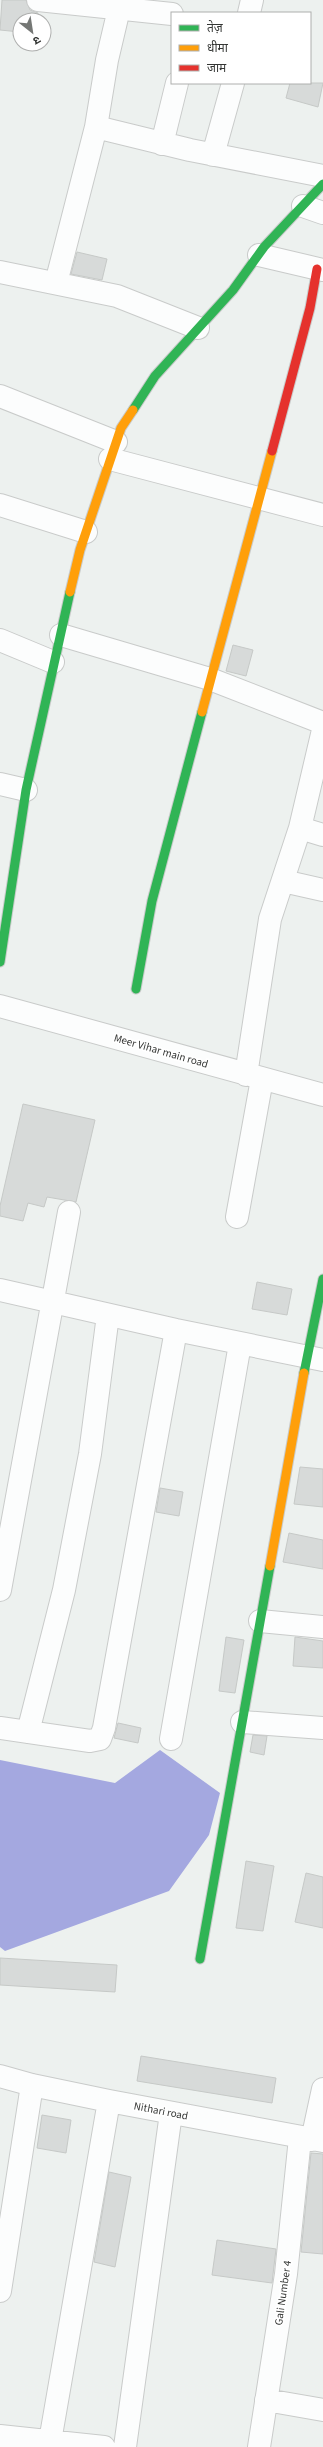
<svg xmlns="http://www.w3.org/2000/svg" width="323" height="2447" font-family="'Source Sans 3','Noto Sans Devanagari',sans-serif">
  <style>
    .water { fill: #a4a8e0 }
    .building { fill: #d7dad9; stroke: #c6c9c7 }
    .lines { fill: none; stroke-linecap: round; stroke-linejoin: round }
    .street-casing { stroke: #c9cbca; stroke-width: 24 }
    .fast-casing { stroke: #c9cbca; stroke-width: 11 }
    .slow-casing { stroke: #c9cbca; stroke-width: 11 }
    .jam-casing { stroke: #c9cbca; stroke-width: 11 }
    .street { stroke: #fcfdfd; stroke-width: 22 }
    .fast { stroke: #30b455; stroke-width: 9 }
    .slow { stroke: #ff9f0a; stroke-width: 9 }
    .jam { stroke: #e5322d; stroke-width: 9 }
    .labels { text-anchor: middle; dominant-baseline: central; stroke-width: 3.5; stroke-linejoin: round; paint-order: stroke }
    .street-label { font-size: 11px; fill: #343634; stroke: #fff }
  </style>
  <rect width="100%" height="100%" fill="#edf1ef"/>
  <path class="water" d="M160 1750 220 1793 209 1835 169 1891 5 1951 0 1947V1760L115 1783Z"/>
  <path class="building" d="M2 0H26L30 10 38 13 37 20H20V32L0 30Z
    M290 83H323L318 107 286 98Z
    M77 252 107 259 102 280 71 274Z
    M233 645 253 650 246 676 226 671Z
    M23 1104 95 1120 76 1202 47 1197 44 1207 28 1203 23 1221 0 1216V1206Z
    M257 1282 292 1289 287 1315 252 1309Z
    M300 1467 323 1469V1507L294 1504Z
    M160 1488 183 1492 179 1516 156 1512Z
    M289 1533 323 1540V1569L283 1562Z
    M226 1637 244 1640 235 1693 219 1691Z
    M295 1637 323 1641V1668L293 1666Z
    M118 1723 141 1728 138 1743 114 1738Z
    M253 1735 267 1736 264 1755 250 1752Z
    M246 1861 274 1866 263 1931 236 1928Z
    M306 1873 323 1877V1928L295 1922Z
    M0 1958 117 1965 115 1992 0 1985Z
    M141 2056 276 2078 272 2103 137 2081Z
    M42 2115 71 2120 66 2153 37 2148Z
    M311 2153 323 2154V2254L301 2252Z
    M109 2172 131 2177 115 2267 94 2262Z
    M217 2240 276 2249 272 2283 212 2275Z"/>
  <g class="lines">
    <defs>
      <path id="street" d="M38 0 172 14
        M249 13 252 0
        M96 127 190 150 323 176
        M162 144 177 83
        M213 155 233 83
        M303 206 323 213
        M259 255 323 270
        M0 272 117 296 198 328
        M56 283 96 127 107 60 119 9
        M0 396 116 442
        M110 459 323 515
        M0 505 86 532
        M61 635 210 679 323 723
        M0 640 53 662
        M0 784 26 790
        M300 828 323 835
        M283 881 323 890
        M0 1006 323 1095
        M246 1075 270 919 300 828 323 730
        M237 1217 262 1079
        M0 1290 176 1330 323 1360
        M0 1590 69 1212
        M260 1621 323 1627
        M242 1722 323 1728
        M0 1728 90 1741 100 1739 104 1728 176 1330
        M28 1732 64 1590 90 1454 108 1315
        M171 1739 240 1344
        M0 2076 32 2085 109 2101 323 2141
        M312 2140 323 2089
        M0 2291 32 2085
        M266 2400 323 2410
        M0 2436 104 2447
        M49 2447 109 2101
        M125 2447 171 2113
        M259 2447 286 2274 300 2138"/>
      <path id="fast" d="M133 410 155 376 233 290 264 247 323 184
        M0 962 26 790 70 592
        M136 989 152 901 202 712
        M304 1373 323 1279
        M200 1959 270 1566"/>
      <path id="slow" d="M70 592 80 550 121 428 133 410
        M202 712 272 451
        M270 1566 304 1373"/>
      <path id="jam" d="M272 451 310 308 317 269"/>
    </defs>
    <use href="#street" class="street-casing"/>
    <use href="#fast" class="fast-casing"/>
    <use href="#slow" class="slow-casing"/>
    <use href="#jam" class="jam-casing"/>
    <use href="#street" class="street"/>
    <use href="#fast" class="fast"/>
    <use href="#slow" class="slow"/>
    <use href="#jam" class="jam"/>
  </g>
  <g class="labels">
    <g class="street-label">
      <text transform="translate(161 1051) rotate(16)">Meer Vihar main road</text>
      <text transform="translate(161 2111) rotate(11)">Nithari road</text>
      <text transform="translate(283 2293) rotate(-82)">Gali Number 4</text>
    </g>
  </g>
  <rect x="171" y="12" width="140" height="72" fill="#ffffff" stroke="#aeafae"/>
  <rect x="179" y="25" width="20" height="6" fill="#30b455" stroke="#aeafae"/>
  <text x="207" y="32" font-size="12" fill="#343634">तेज़</text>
  <rect x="179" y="45" width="20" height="6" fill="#ff9f0a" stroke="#aeafae"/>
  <text x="207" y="52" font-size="12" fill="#343634">धीमा</text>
  <rect x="179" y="65" width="20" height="6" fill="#e5322d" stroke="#aeafae"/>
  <text x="207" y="72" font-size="12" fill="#343634">जाम</text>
  <g transform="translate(32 32) rotate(150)"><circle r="19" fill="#ffffff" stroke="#aeafae"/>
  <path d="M0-3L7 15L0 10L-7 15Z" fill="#757775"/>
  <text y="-6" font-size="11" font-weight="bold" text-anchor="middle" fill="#343634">उ</text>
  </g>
</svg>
